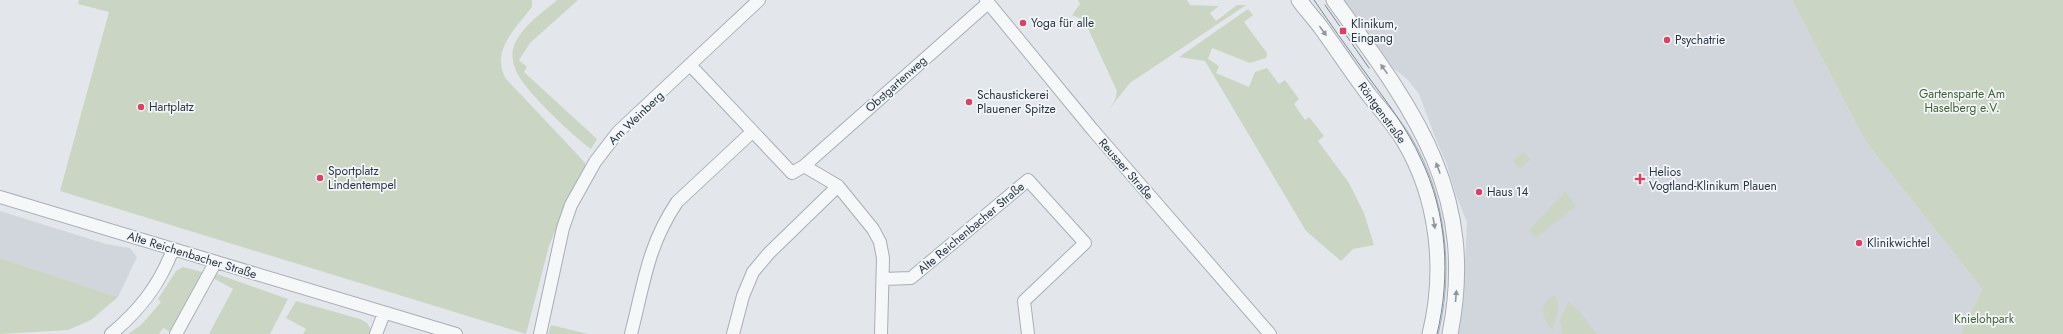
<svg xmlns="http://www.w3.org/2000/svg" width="2063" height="334" font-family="Jost,sans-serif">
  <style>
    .built { fill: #d1d6dd }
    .green { fill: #cad6c3 }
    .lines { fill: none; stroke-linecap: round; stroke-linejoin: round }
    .minor-casing { stroke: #a8aeb6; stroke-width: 14 }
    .tertiary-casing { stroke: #a8aeb6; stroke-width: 17 }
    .minor { stroke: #f6f7f9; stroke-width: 12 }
    .tertiary { stroke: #f6f7f9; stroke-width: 15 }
    .tram { stroke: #7b8896; stroke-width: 1 }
    .oneway { fill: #90969e }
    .poi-dot { fill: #d44466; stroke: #f3f6f8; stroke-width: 1.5 }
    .labels { text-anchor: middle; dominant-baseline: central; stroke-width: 3.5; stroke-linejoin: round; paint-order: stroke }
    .poi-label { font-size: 12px; fill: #2a3644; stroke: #f3f6f8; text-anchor: start }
    .street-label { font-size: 12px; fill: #2a3644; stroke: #f3f6f8 }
    .park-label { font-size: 12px; fill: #426136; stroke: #f3f6f8 }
  </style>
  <rect width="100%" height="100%" fill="#e3e7eb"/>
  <path class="built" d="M1344 0H1792L1865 141 1982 289 1960 334H1458L1463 305 1467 222 1456 195 1446 162 1437 142 1419 94 1407 79 1393 68Z
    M0 211 106 244 130 248 137 257 118 297 0 258Z"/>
  <path class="green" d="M79 0H532V7C516 28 490 51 506 79L577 154 585 163 586 167 575 189 572 190 549 246 526 334 60 191 109 12 78 4Z
    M557 0H578L530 43 519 60 527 67 524 72 597 139 591 149C574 137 531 96 520 78 515 71 511 58 513 49 519 28 541 14 557 0Z
    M1078 0H1187L1190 5 1219 6 1210 13 1216 21 1237 5H1246L1130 83 1109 109 1115 100 1117 91 1084 20 1072 15 1080 4Z
    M1792 0H2063V334H1960L1982 289 1865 141Z
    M1248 9 1253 15 1244 22 1267 53 1266 58 1250 63 1212 48 1208 59 1219 66 1216 73 1249 87 1255 72 1267 68 1279 84 1285 80 1299 99 1294 104 1305 120 1309 117 1324 136 1318 141 1349 183 1364 213 1374 245 1353 249 1341 261 1306 231 1205 61 1179 57Z
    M1524 152 1530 160 1519 169 1513 161Z
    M1565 192 1576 206 1536 238 1529 230Z
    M0 258 118 297 91 320 68 330 0 334Z
    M183 267 206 273 173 333 163 328 159 334H128L141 325 161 302 158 299 176 271Z
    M217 274 288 299 270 334H209L233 289 213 278Z
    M1555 295C1563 308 1554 316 1553 331 1542 318 1537 305 1555 295Z
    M296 301 360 319 367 323 372 331 371 334H303L306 329 286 318Z
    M1568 302 1579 311 1597 334H1562L1560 320Z
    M551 325 588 334H548Z"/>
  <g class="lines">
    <defs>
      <path id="minor" d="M986 0 1092 129 1270 334
        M691 66 792 173 804 166 988 3
        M804 166 838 186 873 229 880 242 883 258 881 334
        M0 197 456 334
        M883 279 911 278 1028 180 1085 243 1024 301 1028 334
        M111 334C140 310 160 284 173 249
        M176 334 215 263
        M376 334 384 313
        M540 334 563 228 571 205 595 162 618 132 759 0
        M631 334C644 284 647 247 677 202L752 132
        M733 334 743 296 753 272 769 253 838 186"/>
      <path id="tertiary" d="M1299 0C1306 10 1315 19 1322 29 1338 51 1353 74 1369 95 1381 110 1394 124 1404 141 1438 198 1446 270 1430 334
        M1334 0C1413 109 1478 192 1450 334"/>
    </defs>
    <use href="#minor" class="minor-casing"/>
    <use href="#tertiary" class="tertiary-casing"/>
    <use href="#minor" class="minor"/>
    <use href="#tertiary" class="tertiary"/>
    <path class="tram" d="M1314 0C1331 25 1349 50 1367 75 1386 101 1407 128 1421 159 1447 213 1451 276 1437 334
      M1325 5 1369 68"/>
  </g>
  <defs><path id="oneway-solid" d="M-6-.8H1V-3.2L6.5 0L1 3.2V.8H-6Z"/></defs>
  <g class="oneway">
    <use href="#oneway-solid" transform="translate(1323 31) rotate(54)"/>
    <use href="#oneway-solid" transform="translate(1384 69) rotate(-125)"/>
    <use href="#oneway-solid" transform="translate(1438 168) rotate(-111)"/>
    <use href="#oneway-solid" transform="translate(1434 223) rotate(80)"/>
    <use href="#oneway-solid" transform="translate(1456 296) rotate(-85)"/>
  </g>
  <g class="poi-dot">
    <circle cx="1023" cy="23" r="4"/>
    <rect x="1339" y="27" width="8" height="8" rx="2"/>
    <circle cx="1667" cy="40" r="4"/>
    <circle cx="969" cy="102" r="4"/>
    <circle cx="141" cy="107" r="4"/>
    <circle cx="320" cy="178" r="4"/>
    <path d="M1638 173h4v4h4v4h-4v4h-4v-4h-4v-4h4z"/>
    <circle cx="1479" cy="192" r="4"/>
    <circle cx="1859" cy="243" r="4"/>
  </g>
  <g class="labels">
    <g class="poi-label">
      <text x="1031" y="23">Yoga für alle</text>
      <text x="1351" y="24">Klinikum,<tspan x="1351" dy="14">Eingang</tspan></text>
      <text x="1675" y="40">Psychatrie</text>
      <text x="977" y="95">Schaustickerei<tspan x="977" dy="14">Plauener Spitze</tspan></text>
      <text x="149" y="107">Hartplatz</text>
      <text x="328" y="171">Sportplatz<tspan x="328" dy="14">Lindentempel</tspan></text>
      <text x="1649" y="172">Helios<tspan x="1649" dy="14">Vogtland-Klinikum Plauen</tspan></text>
      <text x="1487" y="192">Haus 14</text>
      <text x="1867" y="243">Klinikwichtel</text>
    </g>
    <g class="street-label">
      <text transform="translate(896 84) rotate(-42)">Obstgartenweg</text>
      <text transform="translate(1382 113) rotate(54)">Röntgenstraße</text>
      <text transform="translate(636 118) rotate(-44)">Am Weinberg</text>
      <text transform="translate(1126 169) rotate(49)">Reusaer Straße</text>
      <text transform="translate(971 228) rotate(-40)">Alte Reichenbacher Straße</text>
      <text transform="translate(192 255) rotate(17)">Alte Reichenbacher Straße</text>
    </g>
    <g class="park-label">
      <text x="1962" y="94">Gartensparte Am<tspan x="1962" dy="14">Haselberg e.V.</tspan></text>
      <text x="1984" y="319">Knielohpark</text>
    </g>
  </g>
</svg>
